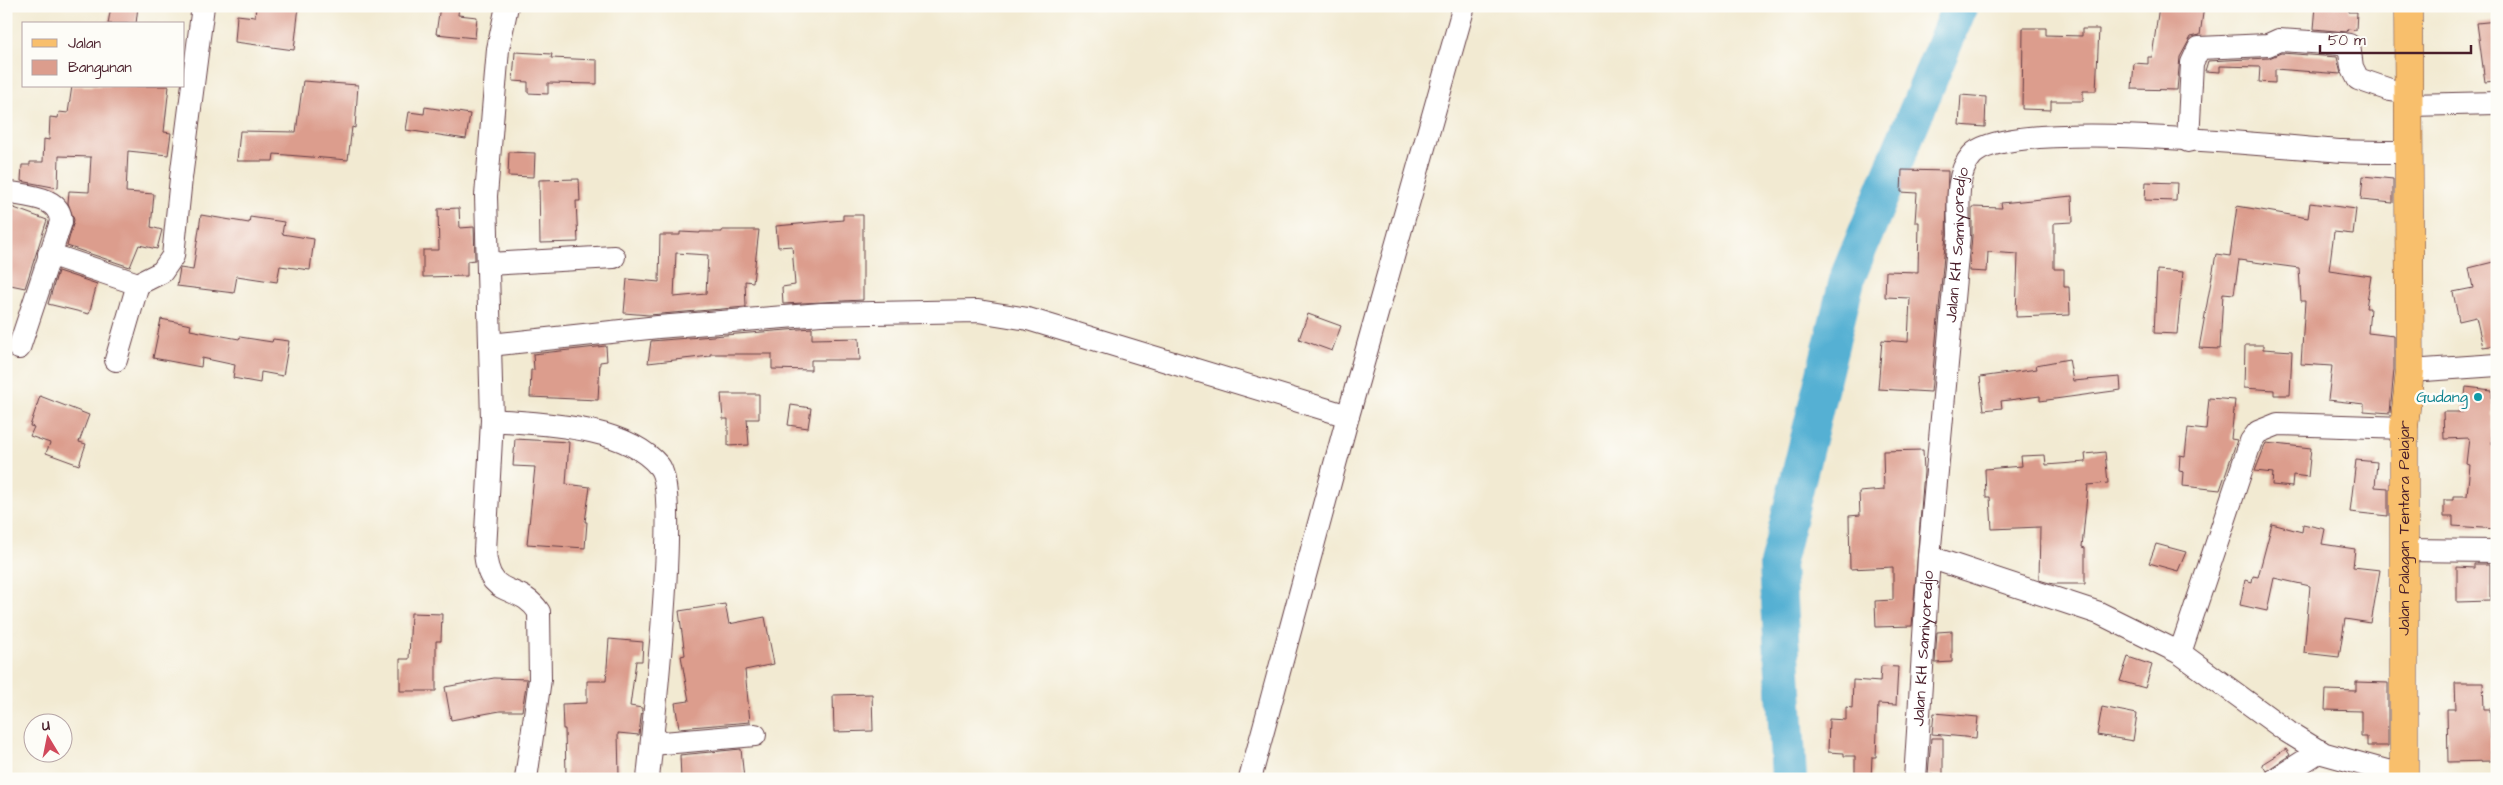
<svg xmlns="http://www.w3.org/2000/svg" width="2503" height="785" font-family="'Architects Daughter',sans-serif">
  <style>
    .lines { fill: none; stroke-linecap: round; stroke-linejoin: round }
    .river { stroke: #55b0d3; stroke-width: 36 }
    .building { fill: #dc9d8d; fill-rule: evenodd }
    .minor-casing { stroke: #633d44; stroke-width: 24 }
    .major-casing { stroke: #633d44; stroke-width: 29 }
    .minor { stroke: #fff; stroke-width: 22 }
    .major { stroke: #f8bf6c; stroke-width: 28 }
    .culture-dot { fill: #0f9aa8; stroke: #fdfcf7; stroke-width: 2 }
    .labels { text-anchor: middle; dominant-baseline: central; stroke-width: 5; stroke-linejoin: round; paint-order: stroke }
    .street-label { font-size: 16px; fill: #4a1f2b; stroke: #fdfcf7 }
    .culture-label { font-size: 16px; fill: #0d838f; stroke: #fdfcf7; text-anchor: end }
  </style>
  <rect width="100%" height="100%" fill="#fdfcf7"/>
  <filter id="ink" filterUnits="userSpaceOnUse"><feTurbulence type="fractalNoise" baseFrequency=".02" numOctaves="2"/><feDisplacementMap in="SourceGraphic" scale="10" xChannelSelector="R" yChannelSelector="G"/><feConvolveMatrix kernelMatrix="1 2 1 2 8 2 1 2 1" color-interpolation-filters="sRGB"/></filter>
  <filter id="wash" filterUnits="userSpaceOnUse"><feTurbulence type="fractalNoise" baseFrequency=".0096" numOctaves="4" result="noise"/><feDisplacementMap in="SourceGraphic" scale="20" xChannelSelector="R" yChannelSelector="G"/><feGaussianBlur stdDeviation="1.12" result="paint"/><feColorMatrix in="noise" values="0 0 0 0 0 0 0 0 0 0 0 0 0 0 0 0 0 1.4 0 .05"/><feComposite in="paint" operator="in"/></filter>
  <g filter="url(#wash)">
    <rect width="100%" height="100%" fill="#f2ead2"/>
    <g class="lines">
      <path class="river" d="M1789 779 1777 565 1848 276 1960 6"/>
    </g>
    <g id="blocks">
      <path class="building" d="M111 6H138L136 24H108Z
        M256 6H299L294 50 235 42 237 15 255 17Z
        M440 6H459L458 15 477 17 475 38 436 34Z
        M2159 6H2204L2200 35 2191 37 2180 57 2177 90 2132 89 2134 63 2148 64V57H2152Z
        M2316 6H2349V12H2357L2356 30 2348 29 2347 32 2314 29Z
        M2497 21V81L2485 82 2477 23Z
        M2023 28H2046V35L2082 36V29H2099L2096 91H2083V101H2051V110L2022 109Z
        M515 52 552 54 551 58 597 60V84L548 83V94L528 93V82L513 81Z
        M2281 53 2337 57 2341 74 2275 69V83L2259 82 2260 67 2220 66V72L2205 71 2208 61 2269 58Z
        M303 81 358 85 355 128 352 127 348 160 274 154 273 161H237L240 131 296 132Z
        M72 86H169L164 132 171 133 168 155 128 151 126 192 154 194 151 227 162 230 157 249 139 245 130 267 67 246 74 220 68 203 69 191 89 192 91 157 59 156 58 188 21 181 22 165H30V162H43L44 139 49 140 50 117 58 118 59 112 68 113Z
        M1961 95 1986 97 1985 127 1959 125Z
        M425 107 470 114 466 139 406 130 409 112 424 114Z
        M509 152 535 153 534 177 508 176Z
        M1902 170 1948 171 1946 235 1931 392 1878 389 1882 340 1908 342 1910 298 1885 297 1886 271 1918 272 1919 222H1915L1917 193 1901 192Z
        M2363 176 2393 179V203L2361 200Z
        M579 179 580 201H576L578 242 540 243 539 180Z
        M2146 182 2177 183 2176 201 2145 200Z
        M2072 196 2073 222 2054 223V269H2064V287H2069L2070 315 2016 317 2018 254 1988 252 1987 272 1969 271 1972 236V207L2002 208 2001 203Z
        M2310 203 2356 209 2353 234 2334 232 2329 270 2371 276 2366 308H2370L2368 333 2394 336V370L2390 413 2364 411V404L2328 400 2332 366 2301 364 2305 301H2301L2299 268 2239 260 2234 294 2223 293 2220 349 2199 348 2216 254 2230 256 2237 206 2308 218Z
        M6 205 47 220 25 288 6 284Z
        M459 208 460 228 474 227 475 260 467 261V276L423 277V250H439L438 209Z
        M201 215 249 223 250 217 284 222 282 234 314 239 310 270 280 266 277 282 237 276 234 293 177 286 180 268 193 270Z
        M843 215H863V300L783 304 782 287 795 285 792 246 778 247 776 226 843 220Z
        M722 230H759L753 282 745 281 746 307 649 315 624 313 627 279 659 282 660 235H680V232L700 233V232H722ZM676 253 708 255 706 294 674 297Z
        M2497 261V345L2483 347 2476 317 2459 321 2453 292 2473 288 2469 268Z
        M2157 270 2183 272 2177 334 2154 333Z
        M58 271 97 284 89 314 48 304Z
        M1308 314 1341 326 1332 351 1299 339Z
        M161 319 191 325 190 330 239 339 240 337 272 342 273 339 289 341 283 376 261 372 260 383 233 378 235 365 202 358 201 367 153 358Z
        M812 328V339L859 338 860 360H811V370L772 369V354H710V356L648 363 651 341Z
        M2245 345H2263V349L2292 351 2290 395H2274V390L2244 388Z
        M606 346 607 361 600 362 598 400 530 397 531 370H534L533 354Z
        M2069 359 2073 381 2120 377 2121 390 2040 401V396L2001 401 2002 408 1984 410 1980 377 2037 369 2036 365Z
        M2466 387 2492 390V444L2497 445V529L2453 526V517H2444V500H2453V496H2467L2470 465 2466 464 2469 438 2444 439 2443 412H2463Z
        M721 394H759V419H747L749 445 728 446V419H723Z
        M40 396 89 415 79 442 86 444 79 465 46 453 50 443 30 436 34 427 30 426Z
        M2209 398 2235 400 2231 439 2237 440 2220 490 2183 486 2184 472 2179 471 2180 455 2185 456 2188 428 2206 430Z
        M791 405 811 408 808 428 788 425Z
        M515 439 569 442 566 484 590 487 585 522H587L585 548 527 544 535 467 513 466Z
        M2266 443 2311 448 2308 477 2293 475 2292 487 2272 485 2273 473 2255 471Z
        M1923 450 1924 472 1912 626 1876 627 1875 601 1893 600V567L1850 569 1849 516 1860 515 1859 492 1884 490 1883 451Z
        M2105 452 2108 483 2088 485 2082 547 2085 548V584H2053L2039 580 2040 527 1992 529 1990 497H1986L1985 469 2022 466 2021 456 2045 455 2046 465 2086 462 2085 454Z
        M2356 460 2377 462 2375 487 2388 488V516L2350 512Z
        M2272 524 2302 532 2303 524 2325 529 2322 544 2355 549 2353 567 2380 570 2371 623 2345 619 2339 657 2304 653 2310 586 2274 578 2267 611 2240 605 2245 580 2252 582 2253 576 2258 577Z
        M2156 544 2186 552 2178 571 2149 563Z
        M2474 564H2490V601L2457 602V567L2474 568Z
        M725 604 729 624 765 617 774 664 745 670 750 722 679 728 675 703 689 701 681 656 685 655 679 611Z
        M411 613 442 614 441 641H436V691H400V659H409Z
        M1952 631V662L1935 663 1937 632Z
        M609 639 643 642 642 661H636L630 706 642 708 639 735 618 733 619 776H566L565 729H563L562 704 587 703V681H606Z
        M2128 657 2152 665 2145 688 2120 681Z
        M1881 666 1898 667 1896 705 1878 704 1876 757H1872L1871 779H1855V756H1844V753L1828 752 1829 719 1846 720V707L1852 708 1853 680 1880 682Z
        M494 678 527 679 522 711H500L451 720 445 687Z
        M2356 682 2388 683V746H2367V737H2361V711L2325 710 2326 690 2356 691Z
        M2455 683H2483L2484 709H2490L2491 761 2448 762 2447 709H2456Z
        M872 694 873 731 834 732 833 695Z
        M2102 707 2137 714 2133 741 2097 735Z
        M1934 713 1978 717 1976 738 1932 734Z
        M1931 738H1943V775H1928Z
        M741 749 744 779H681L680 755Z
        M2286 749 2290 755 2266 771 2262 764Z"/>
    </g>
  </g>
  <g filter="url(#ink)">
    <use href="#blocks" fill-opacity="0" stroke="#633d44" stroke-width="1"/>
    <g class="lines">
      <defs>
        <g id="minor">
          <path d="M507 6 498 49 486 196 492 420 485 551C488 602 519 581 539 612L540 679 526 779"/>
          <path d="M2409 105 2497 103"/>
          <path d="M2188 141 2192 63 2199 48 2268 45 2279 40 2342 44 2349 45 2352 67 2358 79 2390 90 2409 93"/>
          <path d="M6 192C26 196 61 196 61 222L19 348"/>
          <path d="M49 254 138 284"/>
          <path d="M489 264 614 257"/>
          <path d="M490 345 658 327 821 314 978 311 1028 319 1348 416"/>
          <path d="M116 360 138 284 162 272 173 256 181 178 203 6"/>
          <path d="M2410 371 2497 365"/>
          <path d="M492 420C541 424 625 425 659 466 681 492 652 733 648 779"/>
          <path d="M2403 550 2497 551"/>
          <path d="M1929 557 2099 613 2180 653 2288 732 2322 753 2405 776"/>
          <path d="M2180 653 2251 441 2258 432 2278 424 2404 428"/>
          <path d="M652 744 755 735"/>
          <path d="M1250 779 1348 416 1464 6"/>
          <path id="s1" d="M1915 779 1929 557 1959 235C1959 209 1954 175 1972 155 2008 116 2280 147 2342 151 2364 152 2387 152 2410 152"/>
          <path d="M2276 779 2320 751"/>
        </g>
        <g id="major">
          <path id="s2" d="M2404 779V428L2410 371 2408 6"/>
        </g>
      </defs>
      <use href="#minor" class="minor-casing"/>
      <use href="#major" class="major-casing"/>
      <use href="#minor" class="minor"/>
      <use href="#major" class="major"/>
    </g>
  </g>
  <circle class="culture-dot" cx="2478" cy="397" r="5"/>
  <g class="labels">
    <g class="street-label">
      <text stroke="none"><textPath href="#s1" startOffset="536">Jalan KH Samiyoredjo</textPath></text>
      <text stroke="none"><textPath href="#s2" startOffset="251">Jalan Palagan Tentara Pelajar</textPath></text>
      <text stroke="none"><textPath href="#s1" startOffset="131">Jalan KH Samiyoredjo</textPath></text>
    </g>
    <g class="culture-label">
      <text x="2468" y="397">Gudang</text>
    </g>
  </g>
  <rect width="2503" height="785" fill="none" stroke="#fdfcf7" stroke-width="25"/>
  <rect x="22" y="22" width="162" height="65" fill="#fdfcf7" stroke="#b5a4a5"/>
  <rect x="32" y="39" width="25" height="8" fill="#f8bf6c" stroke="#b5a4a5"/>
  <text x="68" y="48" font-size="15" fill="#4a1f2b">Jalan</text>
  <rect x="32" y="60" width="25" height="15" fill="#dc9d8d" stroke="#b5a4a5"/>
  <text x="68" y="72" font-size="15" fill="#4a1f2b">Bangunan</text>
  <g transform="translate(48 738) rotate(350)"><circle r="24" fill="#fdfcf7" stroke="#b5a4a5"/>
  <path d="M0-4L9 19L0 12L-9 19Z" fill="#d1495b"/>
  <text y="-8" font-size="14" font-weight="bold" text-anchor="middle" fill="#4a1f2b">U</text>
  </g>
  <path d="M2320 45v8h151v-8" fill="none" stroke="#4a1f2b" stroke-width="2.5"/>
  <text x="2328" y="45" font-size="15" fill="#4a1f2b" stroke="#fdfcf7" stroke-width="4" paint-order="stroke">50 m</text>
</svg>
